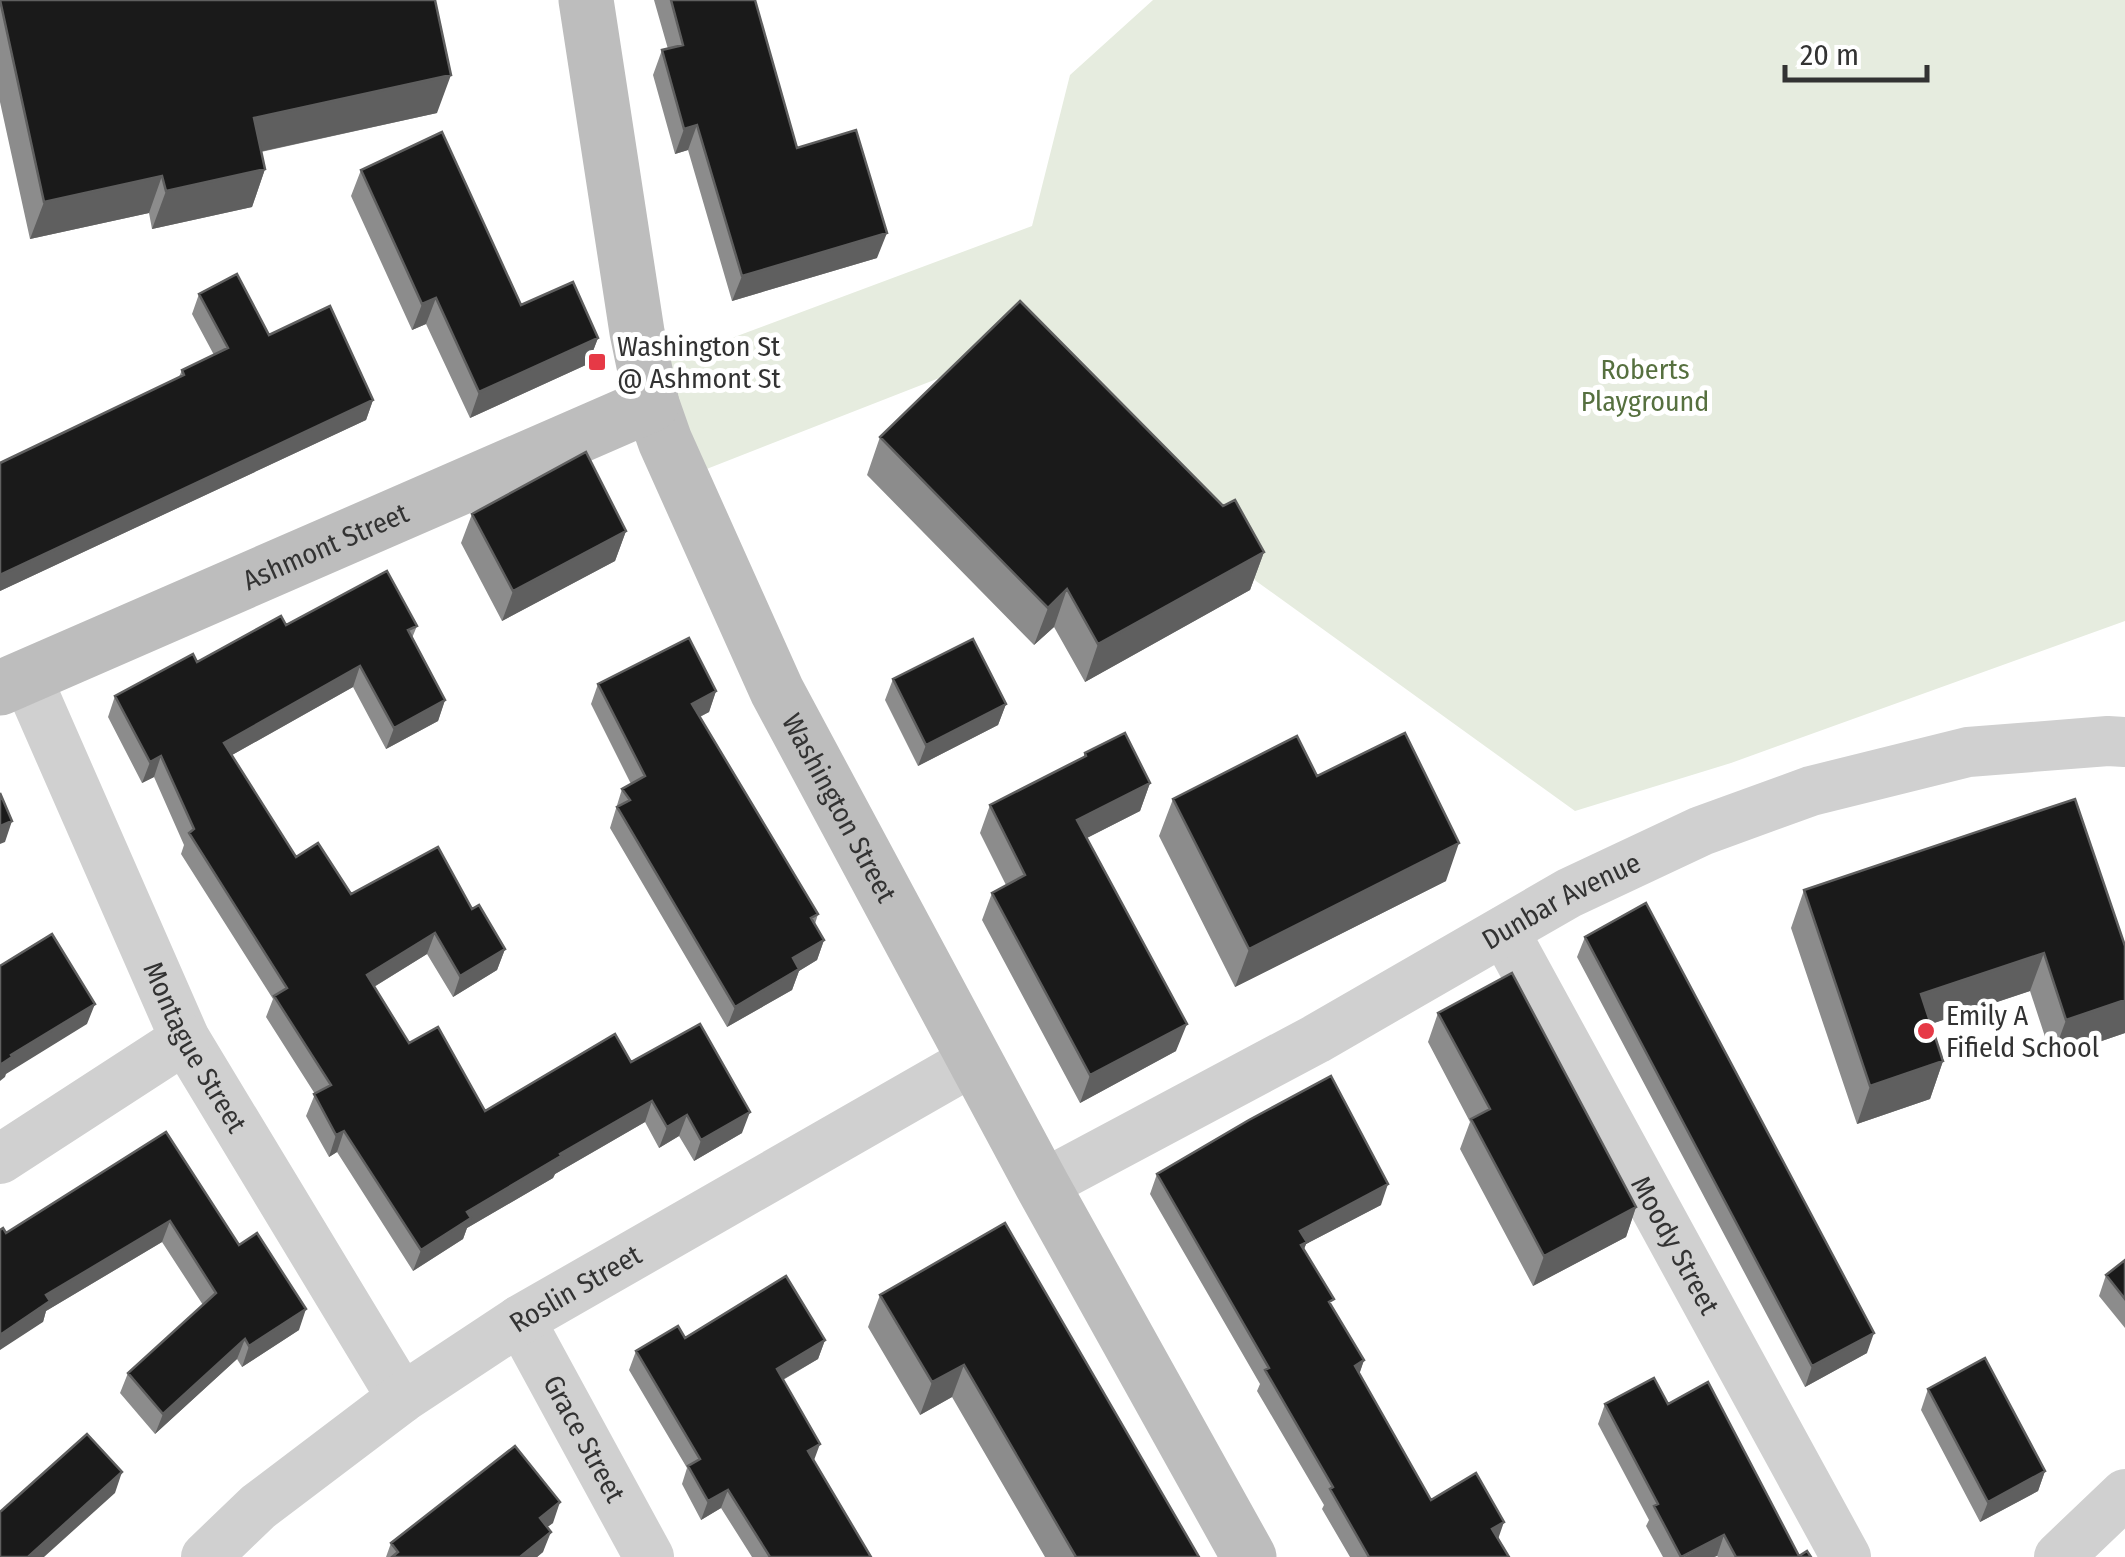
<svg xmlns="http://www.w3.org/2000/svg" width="2125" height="1557" font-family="'Fira Sans Condensed',sans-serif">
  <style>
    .green { fill: #e6ecdf }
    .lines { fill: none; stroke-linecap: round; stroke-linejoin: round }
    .street { stroke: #d0d0d0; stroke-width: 50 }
    .secondary { stroke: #bdbdbd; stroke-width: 55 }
    .wall { fill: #8c8c8c }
    .shaded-wall { fill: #5f5f5f }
    .building { fill: #1a1a1a; stroke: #5f5f5f; stroke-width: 2.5 }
    .poi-dot { fill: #e63946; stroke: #fff; stroke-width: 4 }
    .labels { text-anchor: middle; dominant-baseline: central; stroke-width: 10; stroke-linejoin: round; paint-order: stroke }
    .poi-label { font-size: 28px; fill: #333; stroke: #fff; text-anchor: start }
    .park-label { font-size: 28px; fill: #56703f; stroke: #fff }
    .street-label { font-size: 28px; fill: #333; stroke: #fff }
  </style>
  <rect width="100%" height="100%" fill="#fff"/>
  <path class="green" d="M1153 0H2125V621L1731 763 1575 811 1256 581 1034 341 699 472 654 367 1032 226 1070 75Z"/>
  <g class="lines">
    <g class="street">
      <path id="s1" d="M26 676 185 1039 402 1398"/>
      <path id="s2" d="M1504 931 1846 1557"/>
      <path d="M0 1159 185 1039"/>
      <path id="s3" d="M1042 1185 1316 1039 1569 893 1701 831 1811 791 1968 752 2108 741 2125 742"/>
      <path id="s4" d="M520 1320 649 1557"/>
      <path id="s5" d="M206 1557 258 1507 402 1398 520 1320 974 1060"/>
      <path d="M2059 1557 2125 1494"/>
    </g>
    <g class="secondary">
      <path id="s6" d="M586 0 637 332 652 404 665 441 777 691 1042 1185 1249 1557"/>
      <path id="s7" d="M0 688 652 404"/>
    </g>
  </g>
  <path class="wall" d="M0 0 437 113 261 152 265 169 252 207 152 229 149 213 30 239 0 102Z
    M654 0H755L797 148 877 258 732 301 688 150 675 154 653 75 662 50 668 49Z
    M361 170 521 305 598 338 588 364 470 418 426 324 412 330 351 196Z
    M199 294 269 335 373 400 366 420 0 591V463L179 377 182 370 214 355 192 314Z
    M880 437 1264 552 1250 590 1085 682 1054 627 1034 645 867 475Z
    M472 514 626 531 615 561 502 621 461 543Z
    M286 625 417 626 412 638 445 700 438 721 386 749 353 687 232 755 296 857 351 894 472 909 505 949 497 970 453 997 427 954 374 987 409 1043 485 1111 631 1062 742 1133 694 1161 679 1136 659 1148 645 1122 555 1174 553 1178 467 1228 463 1239 413 1271 337 1152 329 1157 306 1116 315 1094 266 1017 273 999 181 854 184 845 154 777 142 783 108 717 115 696Z
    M893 679 1006 704 998 725 918 766 885 700Z
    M598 684 716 691 709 712 700 717 818 914 815 924 824 940 817 960 799 971 792 990 727 1027 610 828 622 789 631 784 591 704Z
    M1085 753 1150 783 1140 811 1087 838 1176 1051 1080 1103 982 920 992 893 1006 885 980 833 990 805 1083 758Z
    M1317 776 1446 881 1235 987 1159 836 1173 799Z
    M1804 890 2125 946V1033L2052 1058 2030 991 1931 1024 1943 1061 1930 1099 1857 1124 1791 928Z
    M1585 937 1867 1353 1805 1387 1577 957Z
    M1438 1013 1636 1207 1626 1237 1533 1286 1460 1149 1470 1122 1428 1042Z
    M166 1132 239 1245 299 1330 242 1367 237 1359 155 1434 120 1393 128 1373 203 1305 162 1242 46 1311 43 1322 6 1233Z
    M1157 1174 1381 1205 1306 1244 1304 1249 1331 1305 1364 1360 1359 1374 1431 1500 1498 1538 1509 1557H1350L1322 1509 1324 1505 1257 1391 1260 1384 1150 1194Z
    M2125 1260V1328L2099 1296 2106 1275Z
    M880 1295 1199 1557H1045L952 1397 920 1415 868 1327Z
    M685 1338 825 1340 818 1359 783 1380 814 1461 871 1557H752L721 1508 701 1520 682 1484 687 1468 629 1370 636 1351Z
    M1928 1389 2045 1471 2038 1491 1980 1522 1921 1410Z
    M1605 1404H1668L1799 1556 1811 1557H1718L1717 1556 1714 1557H1663L1646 1526 1649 1520 1598 1424Z
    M553 1523 547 1527 543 1552 537 1557H386L391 1543Z"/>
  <path class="shaded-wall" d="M451 75 437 113 240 156 254 118Z
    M697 125 688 150 675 154 684 129Z
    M265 169 252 207 152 229 166 191Z
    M162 176 149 213 30 239 44 202Z
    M887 233 877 258 732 301 742 276Z
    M436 298 426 324 412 330 422 304Z
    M598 338 588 364 470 418 479 392Z
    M373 400 366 420 0 591V575Z
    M626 531 615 561 502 621 513 591Z
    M1264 552 1250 590 1085 682 1098 644Z
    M1067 589 1054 627 1034 645 1048 608Z
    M360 666 353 687 216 764 224 743Z
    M716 691 709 712 685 724 692 704Z
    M445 700 438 721 386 749 394 728Z
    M1006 704 998 725 918 766 926 745Z
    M161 756 154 777 142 783 150 762Z
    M1150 783 1140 811 1067 848 1077 820Z
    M12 821 5 842 0 844V826Z
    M1459 843 1446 881 1235 987 1249 949Z
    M435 933 427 954 359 996 367 975Z
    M824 940 817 960 799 971 792 990 727 1027 735 1007 793 958Z
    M505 949 497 970 453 997 460 976Z
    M2044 953 2030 991 1907 1032 1921 994Z
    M2125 1000V1033L2052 1058 2066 1020Z
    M95 1004 87 1024 6 1074 5 1077 0 1081V1066L11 1055Z
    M1187 1024 1176 1051 1080 1103 1090 1075Z
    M1943 1061 1930 1099 1857 1124 1870 1086Z
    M652 1101 645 1122 555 1174 553 1178 467 1228 463 1239 413 1271 421 1250 467 1212 560 1154Z
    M750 1112 742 1133 694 1161 701 1140Z
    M687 1115 679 1136 659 1148 667 1127Z
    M344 1131 337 1152 329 1157 336 1135Z
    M1388 1184 1381 1205 1306 1244 1299 1262 1300 1231Z
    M1636 1207 1626 1237 1533 1286 1544 1256Z
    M170 1221 162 1242 46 1311 43 1322 0 1350V1335L46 1295Z
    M306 1309 299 1330 242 1367 249 1346Z
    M1874 1333 1867 1353 1805 1387 1812 1366Z
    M245 1339 237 1359 155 1434 163 1414Z
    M825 1340 818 1359 770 1387 777 1369Z
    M1364 1360 1357 1381 1355 1366Z
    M964 1365 952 1397 920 1415 932 1382Z
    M820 1444 813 1463 808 1451Z
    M2045 1471 2038 1491 1980 1522 1988 1502Z
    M122 1472 115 1493 44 1557H28Z
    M728 1490 721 1508 701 1520 708 1501Z
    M560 1502 553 1523 532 1538 540 1518Z
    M1504 1522 1497 1542 1492 1529Z
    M551 1532 543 1552 537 1557H520Z
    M1724 1535 1717 1556 1714 1557H1684Z"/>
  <path class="building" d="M0 0H435L451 75 254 118 265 169 166 191 162 176 44 202Z
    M671 0H755L797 148 856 130 887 233 742 276 697 125 684 129 662 50 683 45Z
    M442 132 521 305 573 282 598 338 479 392 436 298 422 304 361 170Z
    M237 274 269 335 330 306 373 400 0 575V463L184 375 182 370 228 348 199 294Z
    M1020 301 1223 506 1235 500 1264 552 1098 644 1067 589 1048 608 880 437Z
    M586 452 626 531 513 591 472 514Z
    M387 571 417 626 408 630 445 700 394 728 360 666 224 743 296 857 318 843 351 894 438 847 472 909 479 905 505 949 460 976 435 933 367 975 409 1043 438 1027 485 1111 615 1034 631 1062 700 1024 750 1112 701 1140 687 1115 667 1127 652 1101 560 1154 561 1156 467 1212 471 1218 421 1250 344 1131 336 1135 314 1094 331 1085 274 996 287 988 189 833 194 829 161 756 150 762 115 696 193 654 197 662 281 616 286 625Z
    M689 638 716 691 692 704 818 914 811 918 824 940 793 958 799 969 735 1007 617 807 630 800 622 789 645 776 598 684Z
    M973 639 1006 704 926 745 893 679Z
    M1125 733 1150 783 1077 820 1187 1024 1090 1075 992 893 1025 875 990 805 1086 756 1085 753Z
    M1405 733 1459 843 1249 949 1173 799 1297 736 1317 776Z
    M0 793 12 821 0 826Z
    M2075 799 2125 946V1000L2066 1020 2044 953 1921 994 1943 1061 1870 1086 1804 890Z
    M1646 903 1874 1333 1812 1366 1585 937Z
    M52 934 95 1004 11 1055 12 1057 0 1065V966Z
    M1512 973 1636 1207 1544 1256 1471 1119 1490 1109 1438 1013Z
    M1331 1076 1388 1184 1300 1231 1307 1242 1301 1245 1334 1299 1329 1302 1364 1360 1355 1366 1431 1500 1476 1473 1504 1522 1492 1529 1509 1557H1369L1330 1489 1333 1487 1265 1370 1269 1368 1157 1174 1249 1120Z
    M166 1132 239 1245 257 1233 306 1309 249 1346 245 1339 163 1414 128 1373 216 1293 170 1221 46 1295 50 1301 0 1335V1230L3 1228 6 1233Z
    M1005 1223 1199 1557H1076L964 1365 932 1382 880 1295Z
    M2125 1260V1299L2106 1275Z
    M786 1276 825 1340 777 1369 820 1444 808 1451 871 1557H770L728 1490 708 1501 688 1466 700 1459 636 1351 678 1326 685 1338Z
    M1985 1358 2045 1471 1988 1502 1928 1389Z
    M1654 1378 1668 1404 1708 1382 1799 1556 1807 1551 1811 1557H1736L1724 1535 1681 1557 1654 1506 1658 1504 1605 1404Z
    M87 1434 122 1472 28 1557H0V1512Z
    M515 1446 560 1502 540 1518 551 1532 520 1557H392L398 1552 391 1543Z"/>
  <g class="poi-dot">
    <rect x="587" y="352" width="20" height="20" rx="5"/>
    <circle cx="1926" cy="1031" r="10"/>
  </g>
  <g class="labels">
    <g class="poi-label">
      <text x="617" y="346">Washington St<tspan x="617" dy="32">@ Ashmont St</tspan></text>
      <text x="1946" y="1015">Emily A<tspan x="1946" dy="32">Fifield School</tspan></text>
    </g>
    <g class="park-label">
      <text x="1645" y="369">Roberts<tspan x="1645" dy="32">Playground</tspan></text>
    </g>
    <g class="street-label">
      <text stroke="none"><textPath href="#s7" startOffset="355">Ashmont Street</textPath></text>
      <text stroke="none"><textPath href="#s6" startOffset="855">Washington Street</textPath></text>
      <text stroke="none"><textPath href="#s3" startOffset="592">Dunbar Avenue</textPath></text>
      <text stroke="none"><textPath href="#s1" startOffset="408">Montague Street</textPath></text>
      <text stroke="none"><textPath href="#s2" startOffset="358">Moody Street</textPath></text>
      <text stroke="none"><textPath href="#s5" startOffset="458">Roslin Street</textPath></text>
      <text stroke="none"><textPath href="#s4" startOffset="135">Grace Street</textPath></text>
    </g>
  </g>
  <path d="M1785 65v15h142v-15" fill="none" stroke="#333333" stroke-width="5"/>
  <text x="1800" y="65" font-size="30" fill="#333333" stroke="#ffffff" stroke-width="8" paint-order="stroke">20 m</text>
</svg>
